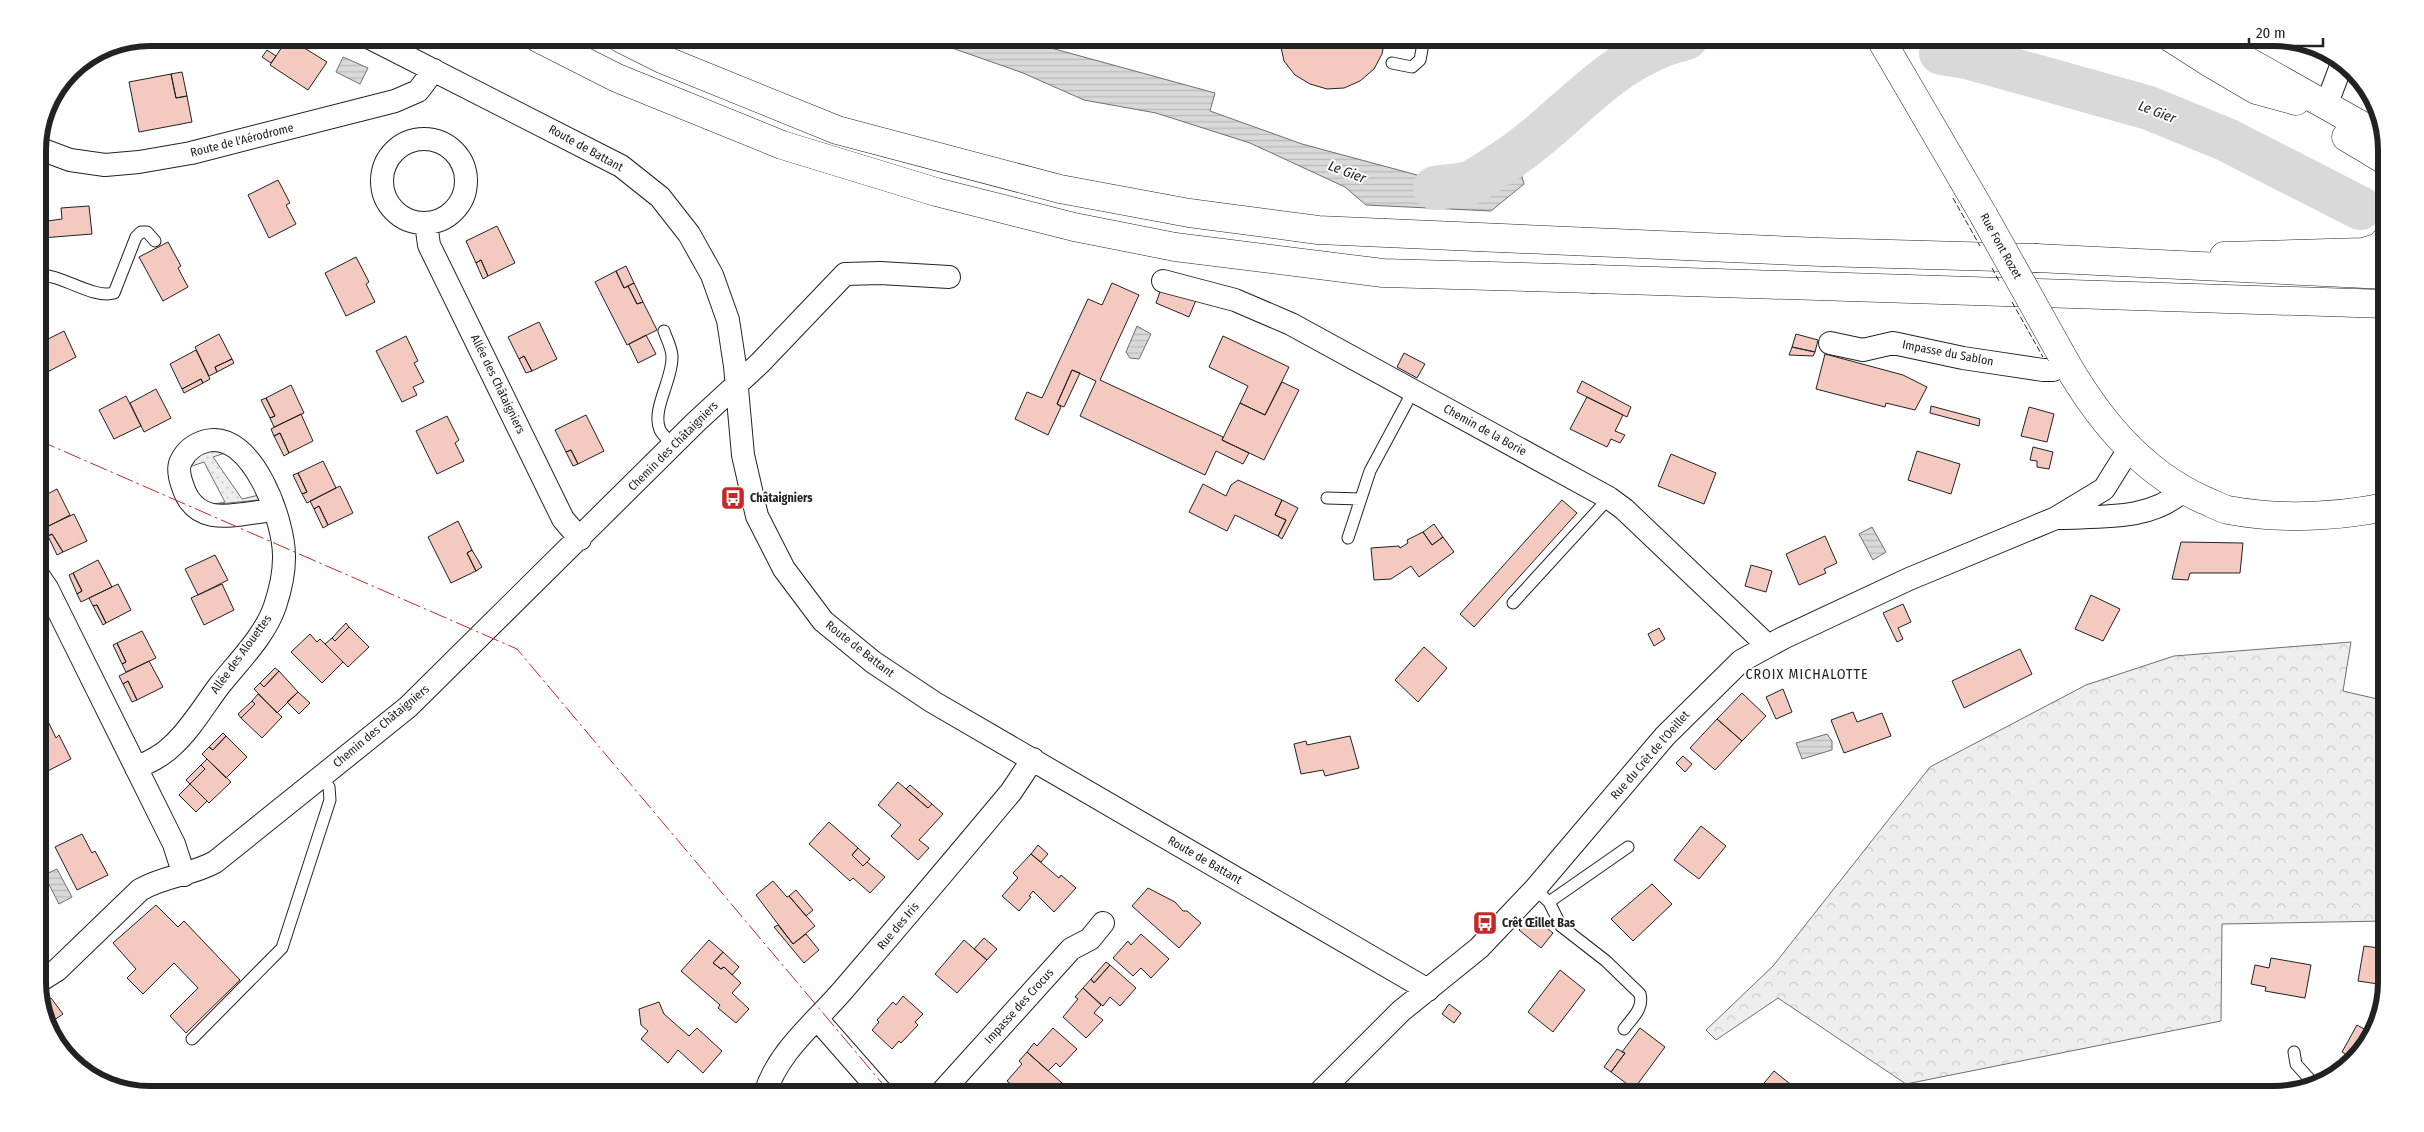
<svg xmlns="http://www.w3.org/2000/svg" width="2424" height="1132" font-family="'Fira Sans Condensed',sans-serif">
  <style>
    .forest { fill: url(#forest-crowns); stroke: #6f6f6f }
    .park { fill: url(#park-dots); stroke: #6f6f6f }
    .water { fill: url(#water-rules); stroke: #6f6f6f }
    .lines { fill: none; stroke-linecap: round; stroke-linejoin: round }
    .river { stroke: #d9d9d9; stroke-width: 44 }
    .building { fill: #f3c9c0; stroke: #222 }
    .lane-casing { stroke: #222; stroke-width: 13 }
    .street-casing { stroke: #222; stroke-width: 24 }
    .secondary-casing { stroke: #222; stroke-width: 29 }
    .primary-casing { stroke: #222; stroke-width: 29 }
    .highway-casing { stroke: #222; stroke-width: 29 }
    .lane { stroke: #fff; stroke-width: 11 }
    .street { stroke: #fff; stroke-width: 22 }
    .secondary { stroke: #fff; stroke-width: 28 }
    .primary { stroke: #fff; stroke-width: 28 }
    .highway { stroke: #fff; stroke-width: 28 }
    .secondary-bridge-casing { stroke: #222; stroke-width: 29; stroke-linecap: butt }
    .secondary-bridge { stroke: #fff; stroke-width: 28 }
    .fence { stroke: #222; stroke-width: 1; stroke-dasharray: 6 2.5; stroke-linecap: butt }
    .power { stroke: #c62828; stroke-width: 1; stroke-dasharray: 18 4 2.5 4; stroke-linecap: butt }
    .labels { text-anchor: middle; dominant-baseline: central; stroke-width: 4; stroke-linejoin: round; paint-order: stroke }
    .street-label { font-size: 12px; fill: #222; stroke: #fff }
    .poi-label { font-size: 12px; font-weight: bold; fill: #222; stroke: #fff; text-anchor: start }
    .water-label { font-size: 14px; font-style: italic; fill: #222; stroke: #fff }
    .neighbourhood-label { font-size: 14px; letter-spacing: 1px; fill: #222; stroke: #fff }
    .rim { fill: none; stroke: #222; stroke-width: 6 }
  </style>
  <defs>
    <pattern id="forest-crowns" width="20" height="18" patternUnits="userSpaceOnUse" patternTransform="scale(1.25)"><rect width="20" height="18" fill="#eee"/><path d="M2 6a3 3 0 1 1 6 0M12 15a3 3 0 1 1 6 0" fill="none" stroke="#ccc"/></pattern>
    <pattern id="park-dots" width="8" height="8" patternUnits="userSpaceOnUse" patternTransform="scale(1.25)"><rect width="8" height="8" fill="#eee"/><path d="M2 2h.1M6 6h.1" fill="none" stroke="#ccc" stroke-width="1.8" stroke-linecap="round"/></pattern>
    <pattern id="water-rules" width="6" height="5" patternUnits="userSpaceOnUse" patternTransform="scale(1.25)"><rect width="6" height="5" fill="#d9d9d9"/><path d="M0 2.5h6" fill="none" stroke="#bababa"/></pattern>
  </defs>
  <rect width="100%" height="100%" fill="#fff"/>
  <path class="forest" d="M2351 642 2343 691 2386 701V921L2222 924 2221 1021 1906 1084 1778 998 1716 1040 1706 1030 1773 966 1930 767 2086 685 2174 656Z"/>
  <path class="park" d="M201 451 228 452 213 457 242 499 259 495V500L209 505 225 502 204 462 189 467Z"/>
  <path class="water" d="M934 38H1027L1051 48 1215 93 1210 111 1302 144 1432 179H1460L1517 159 1524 184 1491 211 1366 205 1345 187 1250 143 1156 113 1084 100 1023 73 952 48Z
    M343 57 368 68 360 84 336 72Z
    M1137 326 1151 334 1139 359 1130 358 1126 352Z
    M1872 527 1886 552 1873 560 1859 534Z
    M1827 734 1832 741V750L1802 759 1796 743Z
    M57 869 72 897 59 904 44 875Z"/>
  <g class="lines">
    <path class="river" d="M1941 53 1967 57 2149 108 2227 140 2360 208
      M1435 188C1446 186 1459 186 1469 183 1480 179 1492 169 1502 163 1567 122 1608 56 1686 38"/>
  </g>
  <path class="building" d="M288 38 327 62 308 90 270 65Z
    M1279 38H1385L1382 54 1374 69 1360 81 1344 88 1327 89 1310 84 1295 75 1284 61Z
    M267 50 276 56 271 63 262 57Z
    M182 72 187 96 176 98 171 74Z
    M171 74 176 98 187 96 192 122 139 132 129 82Z
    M278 180 290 203 286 205 296 224 269 238 248 195Z
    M89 206 92 234 42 238 40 222 62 219 61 208Z
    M497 226 515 263 488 276 481 260 476 263 466 241Z
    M168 242 181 266 178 268 188 287 163 301 139 257Z
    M356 257 369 282 366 284 375 302 346 316 325 273Z
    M481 260 488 276 483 279 476 263Z
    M626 266 634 283 624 288 616 271Z
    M616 271 624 288 628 286 637 304 643 302 657 330 627 345 595 282Z
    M634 283 643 302 637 304 628 286Z
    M1112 283 1139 295 1100 380 1223 437 1222 440 1249 453 1243 464 1216 451 1205 475 1080 416 1096 381 1072 370 1057 404 1061 407 1048 435 1015 419 1027 392 1042 398 1088 299 1102 305Z
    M1162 286 1196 300 1189 317 1156 303Z
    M539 322 557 359 532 371 524 356 519 359 508 337Z
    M64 331 76 357 38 377V349L44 346 42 342Z
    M219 334 232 359 215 367 217 372 209 376 195 347Z
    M1796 334 1818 340 1815 352 1792 347Z
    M646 335 656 354 638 363 629 344Z
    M406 336 418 361 414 363 424 382 413 387 417 395 402 402 376 351Z
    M1223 336 1289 367 1265 415 1240 403 1248 386 1209 367Z
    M1792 347 1815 352 1813 356 1789 355Z
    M196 350 210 379 203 383 201 379 182 389 170 364Z
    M1404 353 1425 364 1417 378 1397 367Z
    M1825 354 1903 375 1927 387 1915 410 1886 403 1885 407 1816 389Z
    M524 356 532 371 526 373 519 359Z
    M232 359 234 363 217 372 215 367Z
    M1072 370 1080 373 1064 407 1057 404Z
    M201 379 203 383 184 393 182 389Z
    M1582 381 1631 407 1627 417 1577 392Z
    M1282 382 1299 390 1264 460 1222 440 1240 403 1265 415Z
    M291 385 304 413 274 427 270 418 275 416 266 398Z
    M156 389 171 418 144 432 130 403Z
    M126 396 141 426 114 439 99 410Z
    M1587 397 1623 415 1615 431 1625 435 1620 443 1611 439 1607 447 1570 429Z
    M266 398 275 416 270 418 261 400Z
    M1931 406 1980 419 1979 426 1930 413Z
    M2029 407 2054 414 2047 442 2021 436Z
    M2379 409 2386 410V487H2379Z
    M301 414 313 441 289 453 280 433 274 436 271 429Z
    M586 415 604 451 578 464 571 450 566 452 555 430Z
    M447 416 459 440 455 443 464 461 437 474 416 431Z
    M280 433 289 453 284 456 274 436Z
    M2033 447 2053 452 2049 469 2037 467V461L2030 460Z
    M571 450 578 464 573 466 566 452Z
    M1917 451 1960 464 1951 494 1908 480Z
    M1671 454 1716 473 1704 504 1658 486Z
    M323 461 336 488 307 503 302 494 307 492 298 473Z
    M298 473 307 492 302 494 293 475Z
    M1238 480 1282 500 1275 515 1286 520 1278 536 1235 515 1227 531 1189 512 1203 484 1226 496 1231 485Z
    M340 486 353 513 328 525 319 506 314 509 310 501Z
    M57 489 70 515 41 530 38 524 40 519 38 515V499Z
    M1282 500 1298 508 1282 539 1278 536 1286 520 1275 515Z
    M1562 500 1577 513 1474 627 1460 614Z
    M319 506 328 525 323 528 314 509Z
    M74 514 87 541 63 552 52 534 48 536 44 528Z
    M458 521 472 550 467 553 476 571 451 583 428 537Z
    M1434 524 1443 537 1432 545 1423 532Z
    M1423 532 1432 545 1443 537 1454 552 1419 577 1411 566 1391 579 1374 580 1371 548 1399 546 1400 548 1408 543 1407 540Z
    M52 534 63 552 57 555 48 536Z
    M1825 536 1837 563 1824 569 1826 573 1799 585 1786 554Z
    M2181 542 2243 543 2240 573H2190L2188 580 2172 579Z
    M472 550 482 567 476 571 467 553Z
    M215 555 228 580 198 595 185 569Z
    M98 560 112 587 81 602 77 594 82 591 73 573Z
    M1751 565 1772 571 1766 592 1745 586Z
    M73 573 82 591 77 594 69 575Z
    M118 584 131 610 106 623 97 605 93 606 89 598Z
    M222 584 234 610 204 625 191 598Z
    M2091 595 2120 609 2103 641 2075 629Z
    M1903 604 1911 622 1898 628 1903 639 1897 642 1883 613Z
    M97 605 106 623 103 625 93 606Z
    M346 623 349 627 335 641 332 638Z
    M349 627 369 647 348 667 325 644 332 638 335 641Z
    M1659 628 1665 639 1654 646 1648 634Z
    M142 631 156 658 126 672 122 664 126 662 117 643Z
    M310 634 317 642 320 639 343 662 322 683 291 652Z
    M117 643 126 662 122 664 113 645Z
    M1424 647 1447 668 1418 702 1395 680Z
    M2020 649 2032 674 1964 708 1952 681Z
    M149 661 163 687 137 700 128 681 123 684 119 676Z
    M275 668 279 671 264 687 260 683Z
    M279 671 298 692 277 713 254 689 260 683 264 687Z
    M128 681 137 700 132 702 123 684Z
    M1783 689 1792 712 1776 719 1766 697Z
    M298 692 310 703 299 714 287 702Z
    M1742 693 1766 716 1742 741 1717 719Z
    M258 694 282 717 262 738 241 718 255 704 252 701Z
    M252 701 255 704 241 718 238 714Z
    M1853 712 1857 722 1882 713 1891 736 1844 753 1831 720Z
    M46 717 56 738 59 735 71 759 40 775 38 770V722Z
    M1717 719 1742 741 1715 770 1690 748Z
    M223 733 226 736 213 750 209 747Z
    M226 736 247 757 226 778 202 754 209 747 213 750Z
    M1350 736 1359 768 1325 776 1323 770 1301 774 1294 744 1306 741 1307 745Z
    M1683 756 1692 764 1685 772 1676 763Z
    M207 759 231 782 209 803 190 784 205 769 201 765Z
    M201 765 205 769 190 784 186 780Z
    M898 782 928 808 932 804 943 814 919 840 929 848 918 860 891 836 901 825 878 805Z
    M190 784 207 801 196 812 179 795Z
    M910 785 932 804 928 808 906 789Z
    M829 822 858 848 852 855 863 866 867 862 885 877 870 893 853 878 850 881 809 844Z
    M1701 826 1726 846 1699 879 1674 860Z
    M82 834 92 853 95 851 108 875 77 890 55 847Z
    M1038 845 1048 854 1041 862 1031 854Z
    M858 848 870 859 863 866 852 855Z
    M1031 854 1059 878 1061 875 1076 888 1054 912 1033 891 1029 896 1031 897 1019 911 1002 896 1018 878 1013 873Z
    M773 881 787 897 789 896 815 926 793 944 756 895Z
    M1652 884 1672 904 1633 941 1611 919Z
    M1148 888 1175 902 1183 911H1187L1201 923 1179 948 1132 906Z
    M796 890 813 910 806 916 789 896Z
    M156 905 178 927 184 921 240 980 186 1033 170 1016 198 988 174 963 143 994 127 978 136 969 113 943Z
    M1532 916 1553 933 1541 948 1519 930Z
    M778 925 793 944 806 934 819 950 804 963 774 927Z
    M1141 934 1169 959 1151 978 1141 968 1133 976 1113 958 1128 941 1131 945Z
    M984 938 997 949 987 960 974 949Z
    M709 940 723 952 713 963 721 969 724 967 741 983 732 993 749 1009 736 1023 718 1008 720 1005 681 971Z
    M964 940 987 960 957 993 935 974Z
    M2364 946 2386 949 2385 985 2358 981Z
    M723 952 739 967 732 975 724 967 721 969 713 963Z
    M2271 958 2311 965 2305 998 2265 991 2266 987 2251 984 2255 965 2269 968Z
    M1106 962 1110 965 1094 983 1091 979Z
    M1110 965 1136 988 1120 1006 1110 997 1103 1006 1083 988 1091 979 1094 983Z
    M1560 970 1585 990 1553 1032 1528 1012Z
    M1083 988 1101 1005 1094 1013 1103 1020 1086 1038 1063 1017 1078 999 1075 997Z
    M903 996 923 1014 915 1022 918 1025 901 1043 899 1041 892 1049 872 1030 879 1022 877 1020 893 1002 896 1005Z
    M51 998 63 1014 50 1023 42 1002Z
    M659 1002 664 1014 689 1036 697 1028 722 1051 703 1073 678 1050 668 1063 641 1039 648 1031 641 1025 639 1009Z
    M1449 1004 1461 1013 1454 1023 1442 1014Z
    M2357 1025 2371 1033 2351 1058 2342 1052Z
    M1053 1028 1077 1049 1060 1067 1056 1063 1048 1071 1027 1052 1034 1043 1037 1046Z
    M1640 1028 1665 1047 1634 1089 1611 1072 1625 1053 1622 1052Z
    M1617 1049 1625 1053 1611 1072 1604 1067Z
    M1027 1052 1062 1083 1052 1094H1023L1007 1081 1022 1064 1019 1061Z
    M1774 1071 1795 1088 1790 1094H1755Z
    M1001 1086 1010 1094H994Z"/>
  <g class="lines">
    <defs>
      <path id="lane" d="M1392 63 1412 67 1420 60 1424 38
        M38 275C62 274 92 299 114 293L136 237 141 232H147L155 241
        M664 331C667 340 672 348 672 357 673 379 651 410 660 430 663 436 669 440 673 445
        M1327 498 1360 499
        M1348 538 1370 471 1413 391
        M1513 603 1609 498
        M1535 889 1549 902 1561 926 1606 961 1640 994C1644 1009 1632 1018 1624 1029
        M1549 902 1628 847
        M192 1039 282 948 330 800 329 787 321 778
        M2294 1052 2296 1064 2313 1083"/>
      <path id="street" d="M370 38 621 166 660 197 689 234 712 275 728 320 735 366 743 455 757 516 784 569 823 621 873 662 933 702 1428 990
        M2326 106 2341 66
        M382 181a42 42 0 1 1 84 0a42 42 0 1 1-84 0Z
        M38 148 70 160 105 165 139 162 191 153 395 101 418 91 434 70
        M426 223 429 245 563 519 580 539
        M1163 281 1235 300 1291 324 1609 498 1624 509 1767 645
        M1830 343 1863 350 1893 343 1963 358 2043 370H2053L2066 363
        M2059 518C2102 516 2149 521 2183 491
        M38 575 47 588 174 844 184 875
        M136 768C149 762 162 756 172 746 190 730 204 706 219 686 238 662 265 636 275 606 280 591 284 574 284 558 285 522 252 429 206 441 195 444 186 451 181 461 177 469 180 479 183 487 197 530 239 513 274 510
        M38 982 57 970 140 890C163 876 192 875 215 862L408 707 696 422 760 363 845 274 880 273 949 277
        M818 1020 883 1094
        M765 1094C777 1052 816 1022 844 989 900 924 956 858 1011 792L1033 759
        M940 1094 1071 949 1090 939 1103 923
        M1318 1094 1401 1011 1479 948 1535 889 1665 736 1741 661 1783 638 1909 579 2056 518 2104 489 2129 449"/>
      <path id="secondary" d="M1880 38 1984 216
        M2171 38 2210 63 2256 90 2296 101
        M2201 38 2219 45 2384 138
        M2346 137 2386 161
        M2224 256 2363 252 2379 247 2386 240
        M2061 354C2095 415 2139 471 2204 500 2212 503 2220 508 2228 510 2281 520 2335 517 2386 507"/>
      <path id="primary" d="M2036 258 2386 275
        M1593 279 2386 304"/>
      <path id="highway" d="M538 38 617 78 782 145 936 192 1074 227 1175 247 1383 273 1593 279
        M620 38 662 59 837 130 1060 189 1189 213 1318 230 1820 252 2036 258"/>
    </defs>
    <use href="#lane" class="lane-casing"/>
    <use href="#street" class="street-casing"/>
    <use href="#secondary" class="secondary-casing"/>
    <use href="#primary" class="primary-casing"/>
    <use href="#highway" class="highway-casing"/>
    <use href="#lane" class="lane"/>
    <use href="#street" class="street"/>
    <use href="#secondary" class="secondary"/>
    <use href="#primary" class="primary"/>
    <use href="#highway" class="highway"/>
    <defs>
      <path id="secondary-bridge" d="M1984 216 2061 354"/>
    </defs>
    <use href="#secondary-bridge" class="secondary-bridge-casing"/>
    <use href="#secondary-bridge" class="secondary-bridge"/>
    <path class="fence" d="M1953 198 1980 246
      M1992 268 1999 281
      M2012 302 2043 357"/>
    <path class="power" d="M38 440 517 649 891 1094"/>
  </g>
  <defs>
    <symbol id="bus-square" viewBox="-11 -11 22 22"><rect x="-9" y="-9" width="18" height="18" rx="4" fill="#c62828" stroke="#fff"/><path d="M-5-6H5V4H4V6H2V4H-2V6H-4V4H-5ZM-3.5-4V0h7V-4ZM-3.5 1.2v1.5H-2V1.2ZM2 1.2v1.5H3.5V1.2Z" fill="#fff"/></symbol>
  </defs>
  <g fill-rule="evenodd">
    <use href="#bus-square" x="719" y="484" width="28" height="28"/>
    <use href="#bus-square" x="1471" y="909" width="28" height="28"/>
  </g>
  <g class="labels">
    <g class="street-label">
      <text transform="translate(242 140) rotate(-14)">Route de l'Aérodrome</text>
      <text transform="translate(586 148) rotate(29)">Route de Battant</text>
      <text transform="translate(2001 246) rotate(61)">Rue Font Rozet</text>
      <text transform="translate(1948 353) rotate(11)">Impasse du Sablon</text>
      <text transform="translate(498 384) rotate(64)">Allée des Châtaigniers</text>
      <text transform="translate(1485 430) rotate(29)">Chemin de la Borie</text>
      <text transform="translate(673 446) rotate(-45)">Chemin des Châtaigniers</text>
      <text transform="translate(860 649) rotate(38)">Route de Battant</text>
      <text transform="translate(241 654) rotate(-54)">Allée des Alouettes</text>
      <text transform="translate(381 726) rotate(-40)">Chemin des Châtaigniers</text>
      <text transform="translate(1650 755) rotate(-49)">Rue du Crêt de l'Oeillet</text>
      <text transform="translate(1205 860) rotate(30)">Route de Battant</text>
      <text transform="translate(898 926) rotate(-50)">Rue des Iris</text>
      <text transform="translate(1019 1006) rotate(-48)">Impasse des Crocus</text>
    </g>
    <g class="poi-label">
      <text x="750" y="498">Châtaigniers</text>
      <text x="1502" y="923">Crêt Œillet Bas</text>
    </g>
    <g class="water-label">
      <text transform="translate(2157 112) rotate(21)">Le Gier</text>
      <text transform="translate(1347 172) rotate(21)">Le Gier</text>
    </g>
    <g class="neighbourhood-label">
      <text x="1807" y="674">CROIX MICHALOTTE</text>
    </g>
  </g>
  <path d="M0 0H2424V1132H0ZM150 46H2274A104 104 0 0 1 2378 150V982A104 104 0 0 1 2274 1086H150A104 104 0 0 1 46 982V150A104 104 0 0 1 150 46Z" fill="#fff" fill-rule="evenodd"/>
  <path class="rim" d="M150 46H2274A104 104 0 0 1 2378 150V982A104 104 0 0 1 2274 1086H150A104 104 0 0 1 46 982V150A104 104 0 0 1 150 46Z"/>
  <path d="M2249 38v8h74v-8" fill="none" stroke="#222222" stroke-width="2.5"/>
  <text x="2256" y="38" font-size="15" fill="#222222" stroke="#ffffff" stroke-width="4" paint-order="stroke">20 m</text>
</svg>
